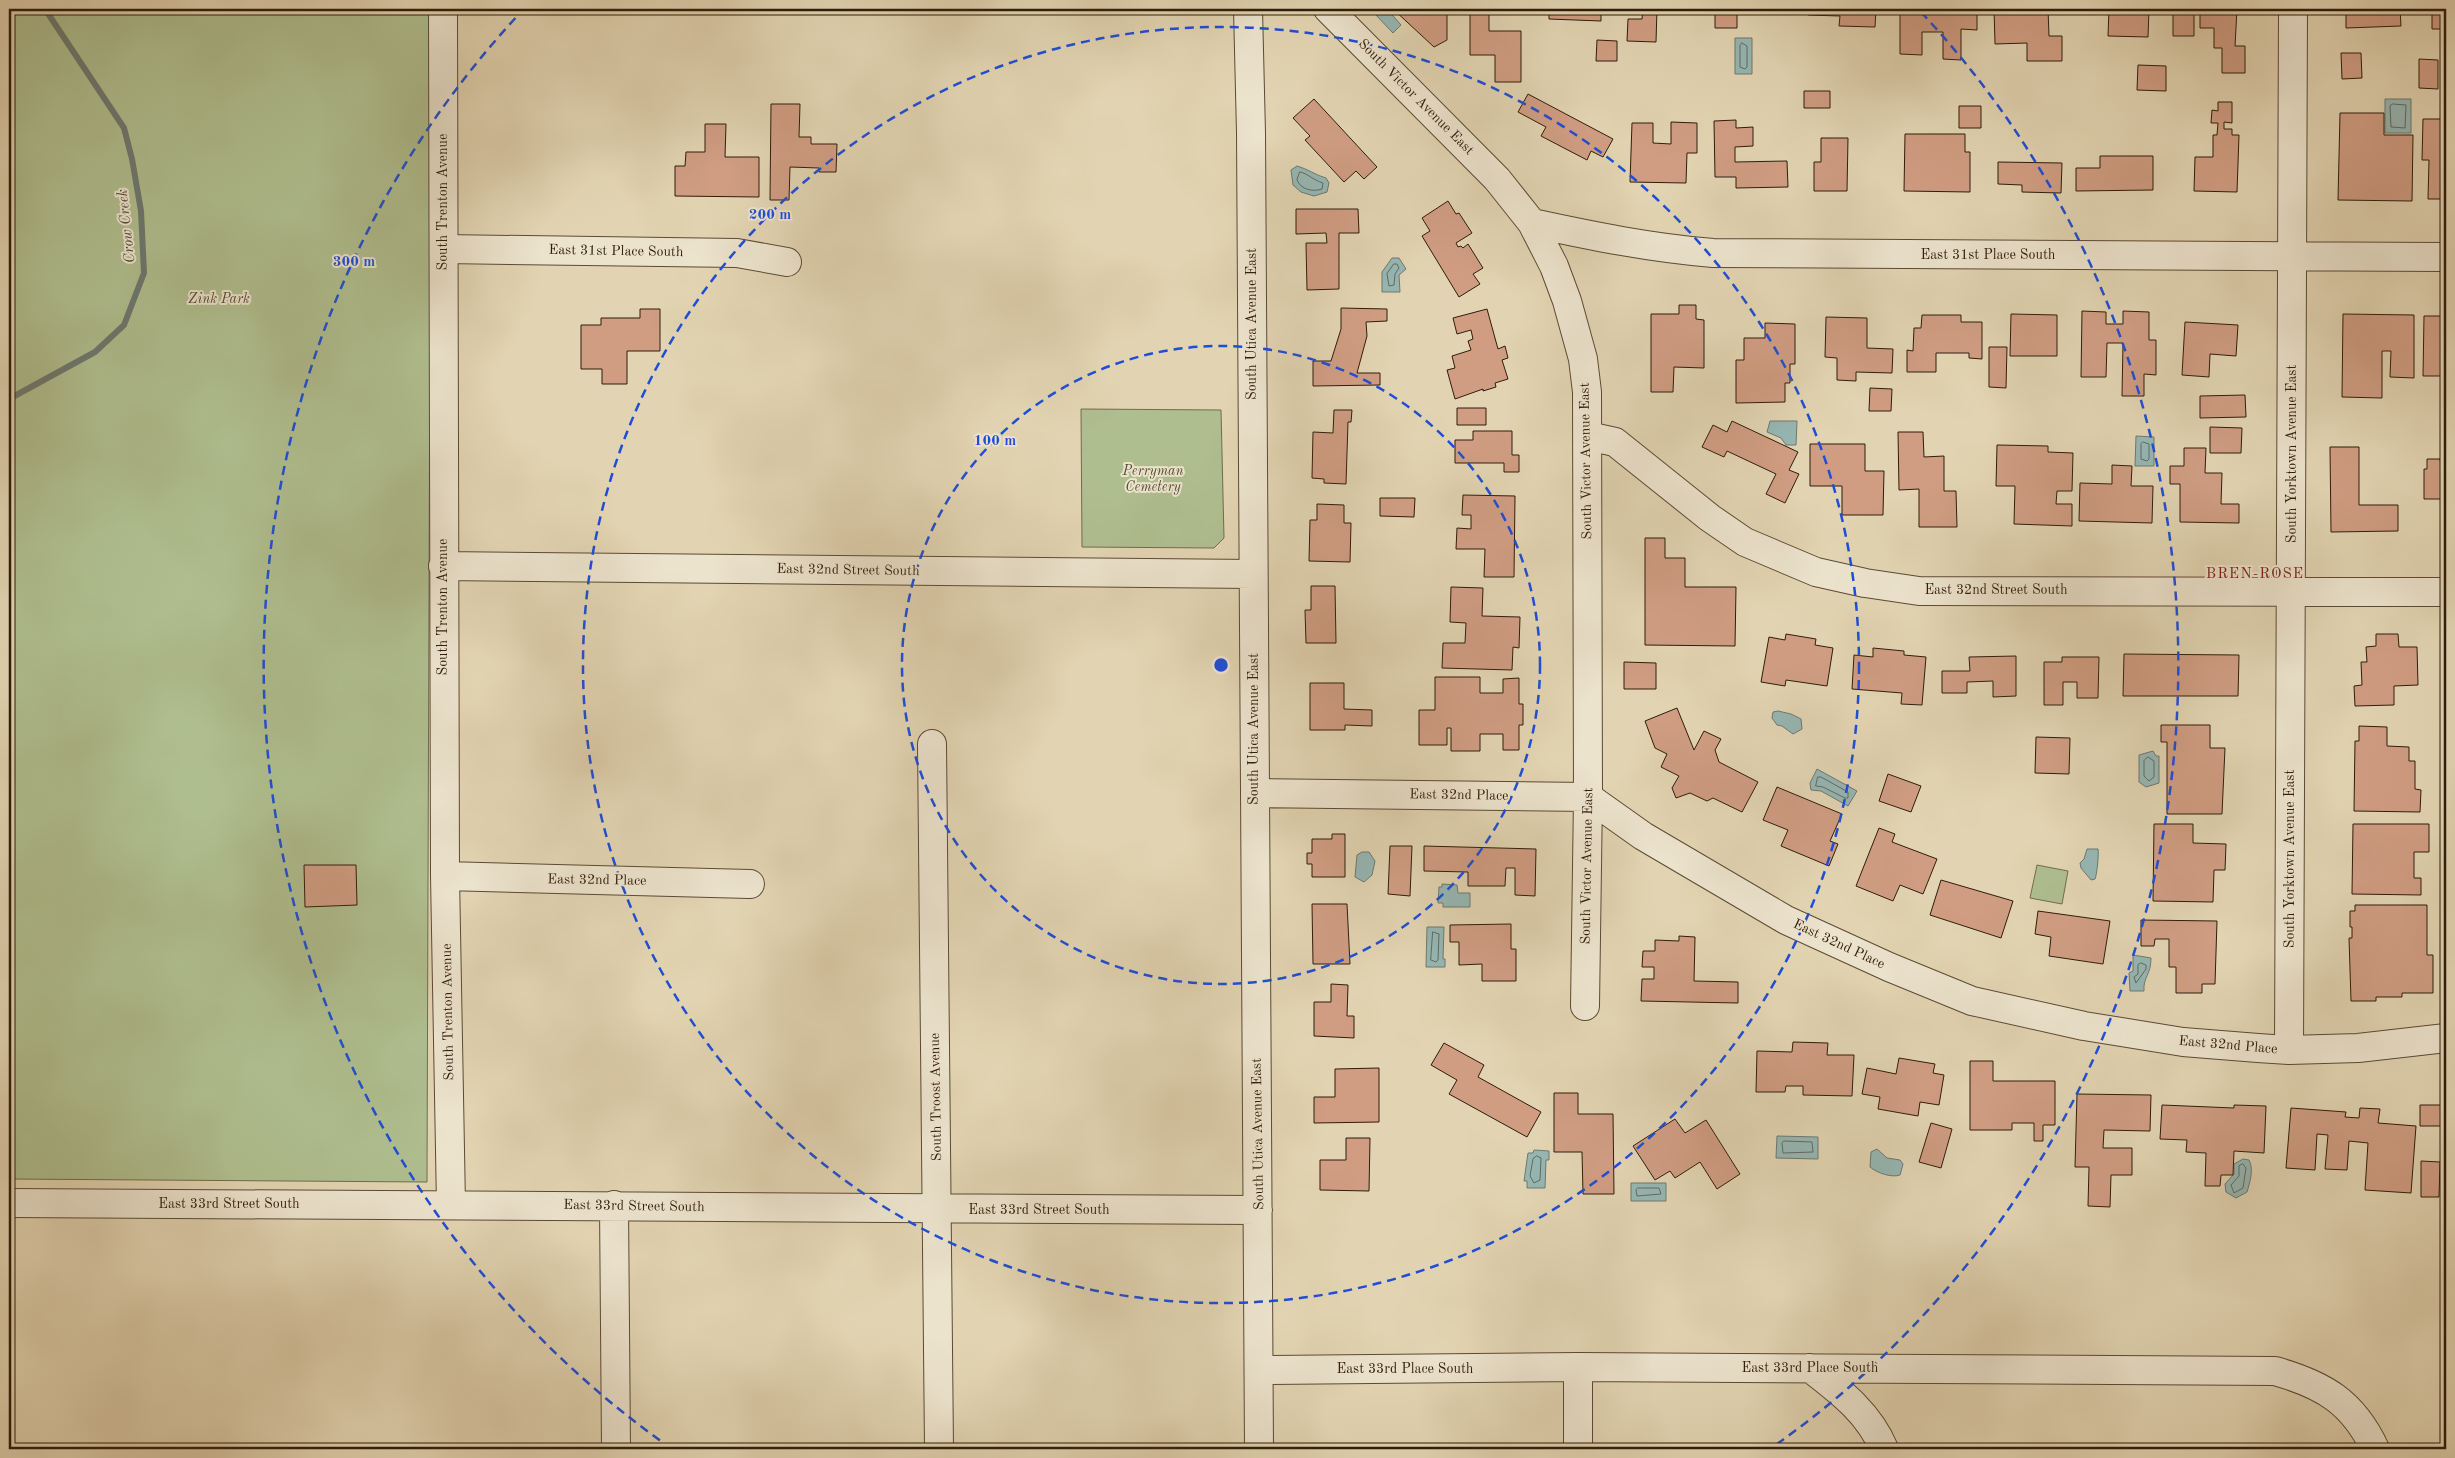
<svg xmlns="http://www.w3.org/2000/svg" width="2455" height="1458" font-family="'Old Standard TT',serif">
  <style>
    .green { fill: #afbe8f; stroke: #6f6d4c }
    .water { fill: #96b7b4; stroke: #6d7970 }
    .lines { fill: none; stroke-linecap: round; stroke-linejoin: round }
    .shore { stroke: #626a5f; stroke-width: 1 }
    .stream { stroke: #6d7970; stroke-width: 6 }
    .building { fill: #d09d83; stroke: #2f1c0a }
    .minor-casing { stroke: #5c4a34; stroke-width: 30 }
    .minor { stroke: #ece3cd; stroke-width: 28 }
    .ring { fill: none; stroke: #1d4ed8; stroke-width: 2.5; stroke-dasharray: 9 6 }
    .labels { text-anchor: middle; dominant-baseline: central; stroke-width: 4; stroke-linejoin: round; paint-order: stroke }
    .street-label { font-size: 14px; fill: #2f1c0a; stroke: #ece3cd }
    .park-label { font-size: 14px; font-style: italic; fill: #554d32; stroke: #ece3cd }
    .water-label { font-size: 15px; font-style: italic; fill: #4e4a3d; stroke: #ece3cd }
    .neighbourhood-label { font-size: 15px; letter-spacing: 1px; fill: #7a1f14; stroke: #ece3cd }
    .centre { fill: #1d4ed8; stroke: #ece3cd; stroke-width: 2.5 }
    .ring-label { font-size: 15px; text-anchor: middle; font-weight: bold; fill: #1d4ed8; stroke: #ece3cd; stroke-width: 4; stroke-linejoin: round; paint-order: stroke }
  </style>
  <rect width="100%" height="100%" fill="#e2d4b2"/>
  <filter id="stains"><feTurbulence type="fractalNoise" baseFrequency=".004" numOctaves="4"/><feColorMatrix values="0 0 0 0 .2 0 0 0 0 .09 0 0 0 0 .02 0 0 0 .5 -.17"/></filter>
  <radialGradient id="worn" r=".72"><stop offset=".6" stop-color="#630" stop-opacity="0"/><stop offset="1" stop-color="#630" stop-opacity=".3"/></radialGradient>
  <path class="green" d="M9 9H431L427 1182 9 1179Z
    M1081 409 1221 410 1224 538 1214 548 1082 547Z
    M2037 865 2068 871 2062 904 2030 898Z"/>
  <path class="water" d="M1381 9H1387L1401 25 1393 33 1375 14Z
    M1735 38H1752V74H1735Z
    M2385 99H2411V133H2385Z
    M1297 166C1308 169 1315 175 1326 178L1329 183 1327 192 1314 196 1301 192 1293 185 1291 170Z
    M1392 258H1399L1406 269 1399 275 1400 292H1382V272Z
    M1770 421H1797L1796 445H1786L1781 438 1767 432Z
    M2136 436 2154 437V466H2135Z
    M1778 711 1791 714 1801 719 1802 729 1793 734 1782 726 1777 725 1772 718 1773 712Z
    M2153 751 2156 756H2159V783L2146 787 2139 782V755Z
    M1817 769 1857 791 1848 806 1821 791 1811 790 1810 783Z
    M2087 849H2098C2099 853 2097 875 2095 879L2091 880 2081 868 2080 863 2084 859Z
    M1362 852H1369L1375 861 1372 875 1364 882 1355 877 1357 855Z
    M1442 884 1457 885 1458 893H1470V907H1443V903H1438L1439 887H1442Z
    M1427 927H1444L1443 959H1445V967H1426Z
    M2133 955 2151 958C2151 975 2143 977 2144 991H2130L2129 973 2133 971Z
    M1777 1136 1818 1137V1159L1776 1158Z
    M1877 1149 1887 1158 1900 1160 1903 1164 1900 1175C1892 1178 1877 1173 1870 1167L1871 1152Z
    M1534 1150 1549 1151V1160H1546L1545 1188H1527V1181H1524L1528 1153H1533Z
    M2243 1159 2249 1160C2254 1169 2250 1182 2247 1192L2236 1198 2226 1192 2225 1184 2234 1174V1164Z
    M1631 1183H1666V1201H1631Z"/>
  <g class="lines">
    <path class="shore" d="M1742 43 1747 46V67L1745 69 1740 67V46Z
      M2393 104 2406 105 2405 128 2391 127 2390 106Z
      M1300 172C1307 173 1313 180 1323 183L1322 189C1313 192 1301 190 1297 180Z
      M1394 264H1397L1399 268 1395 274 1394 285 1389 286 1387 274Z
      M2143 442 2149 444V459L2147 461 2141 459V444Z
      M2148 757 2154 761V777L2149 781 2144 776V761Z
      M1818 777H1821L1848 792V798H1845L1823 787 1816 786Z
      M1433 932 1439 934 1438 960 1436 962 1431 960Z
      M2141 963 2146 965V969L2136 983 2134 977 2138 974V965Z
      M1784 1141 1812 1142 1813 1152 1783 1153 1782 1143Z
      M1537 1156 1541 1158 1540 1180 1534 1183 1530 1176 1533 1159Z
      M2243 1164 2246 1168 2243 1188 2234 1193 2231 1185 2239 1176V1166Z
      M1638 1188H1659L1661 1194 1637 1196 1636 1190Z"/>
    <path class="stream" d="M9 399 95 352 124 325 144 273 141 211 132 159 124 128 45 9"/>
  </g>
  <path class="building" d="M1393 9H1447V40L1434 47Z
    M1461 9H1523L1489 10V31H1521V82H1495V55H1470V9Z
    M1549 9H1601V21L1549 19Z
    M1643 9H1690H1657L1656 42 1627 41 1628 19H1642Z
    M1715 9H1776V12L1737 11V28H1715Z
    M1808 9H1876L1875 27 1839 26 1840 16 1808 15Z
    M1900 9H1977V30L1961 29V60L1943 59V32H1922V55L1900 54Z
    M1994 9H2048L2049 36H2062V61H2027V43L1995 44Z
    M2109 9H2149L2148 37 2108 36Z
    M2168 9H2237L2235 46H2245V73H2222V48H2214V28H2200V12H2191L2194 13V36H2173V13H2168Z
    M2346 9H2400L2401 26 2346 28Z
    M2432 9H2446V29H2432Z
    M1597 40 1617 41V61H1596Z
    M2341 53H2361L2362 78 2342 79Z
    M2419 59 2438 60V89L2419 88Z
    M2138 65 2166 66V91L2137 90Z
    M1804 91H1830V108H1804Z
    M1528 94 1613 139 1603 157 1591 151 1587 160 1541 136 1546 127 1518 112Z
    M1314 99 1377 167 1364 179 1356 171 1344 182 1305 140 1310 136 1293 118Z
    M2218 102H2232V123L2224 122V129H2232V135H2239L2237 192 2194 191 2195 157H2213V135H2217L2218 123H2211L2212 110 2218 111Z
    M771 104H800L799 137H811V144H837L836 172H819V168L790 167 789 200H770Z
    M1959 106H1981V128H1959Z
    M2340 113H2384V135H2413L2412 201 2338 200Z
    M2423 119H2446V199H2428L2429 160H2422Z
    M1736 120V128L1753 127V146L1735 147V162L1787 161 1788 187 1736 188V177H1715L1714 121Z
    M1671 122 1697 123V153H1687L1686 183 1630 182 1632 123H1653V143L1671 144Z
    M705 124H726L725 157H759V197L675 196V166H685L686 152H705Z
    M1905 134H1965V152H1970V192L1904 191Z
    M1821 138H1848L1847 191H1814V162H1821Z
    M2100 156H2153V190L2076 191V168H2100Z
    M1998 162 2062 163 2061 193 2022 192V185L1998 184Z
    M1448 201 1456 214 1459 213 1472 233 1456 243 1458 247 1461 246 1463 248 1468 244 1483 268 1473 274 1480 284 1459 297 1422 236 1430 231 1422 218Z
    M1296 209H1358L1359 233H1339V289L1307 290 1306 243H1327L1326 233 1296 234Z
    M1679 305H1696V319L1704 320V368L1674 367 1673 392H1651V314H1679Z
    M1341 308 1387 309V321L1366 322 1367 336 1357 373H1380V385L1313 386V361H1331L1341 329Z
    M640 309H660V351H627V384H602V369H581V325H601V318H640Z
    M1487 309 1498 349 1505 346 1508 358 1502 360 1508 379 1495 383 1496 387 1483 391V389L1455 399 1447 370 1455 368 1452 356 1471 350 1468 341 1473 339 1471 330 1457 334 1453 318Z
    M2082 311 2106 312V324H2123V311L2149 312V340H2156V375L2144 374V396H2122L2123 343H2107L2106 377H2081Z
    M2011 314 2057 315V356H2010Z
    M2343 314 2414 315V378L2390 377 2391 351H2382V398L2342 397Z
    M1922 315H1961V322H1982V359L1969 358V353H1936V372H1907V350L1913 351 1914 328H1921Z
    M2424 316H2446L2445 376H2423Z
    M1826 317 1867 318V348L1893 349 1892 373 1856 372V381L1837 380V358L1825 357Z
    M2185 322 2238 325 2236 356 2210 354 2209 377 2182 375Z
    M1765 323 1795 324V364H1790V383H1785V402L1736 403V360H1744V338H1765Z
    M1989 347H2007L2006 388 1989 387Z
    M1870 388 1892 389 1891 411H1869Z
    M2245 395 2246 417 2200 418V396Z
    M1457 408H1486V425H1457Z
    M1334 410H1352L1351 422H1348L1346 484 1324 483V479L1312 478 1313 432 1333 433Z
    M1732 421 1798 452 1789 470 1799 474 1785 503 1766 494 1776 474 1727 451 1724 457 1702 447 1713 425 1727 432Z
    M2210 427 2242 428 2241 453H2210Z
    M1473 431H1512V455H1519V472H1504V463H1455V440H1473Z
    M1898 432H1923L1924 457 1944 456V491H1956L1957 527H1919V489L1899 490Z
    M1810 444H1865V471H1884L1883 515H1842V486H1810Z
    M1997 445 2048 446V452L2073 453 2072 491H2057L2056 504H2072V526L2014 524 2015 486H1996Z
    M2330 447H2359V505H2398V531L2331 532Z
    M2184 448H2206L2205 473H2222L2221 504H2239V523L2180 522V484H2170V466H2184Z
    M2427 459H2440L2443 478H2446V496H2443V499H2424V469H2427Z
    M2112 465 2132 466 2131 486H2153L2152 523 2079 521 2080 483 2112 484Z
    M1463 495 1515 496 1514 577H1484L1485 549H1456L1457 528 1471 529V515H1462Z
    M1380 498H1415L1414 517 1380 516Z
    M1317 504 1344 505V523H1351L1350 562 1309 561 1310 520H1317Z
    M1645 538H1665V558H1685V587H1736L1735 646 1645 645Z
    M1311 586H1335L1336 643H1306L1305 610H1311Z
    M1451 587 1483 588 1482 616 1520 617 1519 648 1513 647 1512 670 1442 668 1443 643H1465L1466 623 1450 622Z
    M1786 634 1816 639 1815 645 1833 648 1827 686 1786 680 1785 686 1761 682 1769 637 1785 640Z
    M2376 634H2398L2399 647H2417L2418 685 2394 686V705L2355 706 2354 686 2362 685 2361 662H2367L2366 647 2376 646Z
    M1873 648 1904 651V655L1926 657 1922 705 1901 704 1902 693 1852 689 1854 655 1873 657Z
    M2124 654 2239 655 2238 696H2123Z
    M2016 656V696L1993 697V681L1967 682V693H1942V671H1970L1969 657Z
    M2062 657H2099L2098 698H2077V682H2063V705H2044V662H2062Z
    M1624 662 1656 663V689H1624Z
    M1435 677H1480V693H1503V679L1519 678V704H1523V725H1519V750H1503V734H1480V751H1451V728H1447V745H1419V710H1435Z
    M1310 683H1344V709L1372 710V726L1345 725V730H1310Z
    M1677 708 1694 750 1704 731 1721 739 1715 750 1719 762 1758 782 1742 812 1713 798 1707 801 1690 793 1676 798 1672 788 1679 776 1661 767 1667 754 1655 748 1645 721Z
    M2161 725H2210V748H2225L2222 814H2167V742H2161Z
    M2359 726 2387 727V746L2409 747V761H2415V789L2421 790 2420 812 2354 811 2355 741H2359Z
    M2036 737 2070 738 2069 774 2035 773Z
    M1888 774 1921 786 1911 812 1879 801Z
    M1777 787 1842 814 1830 841 1838 844 1829 866 1781 846 1788 830 1763 820Z
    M2154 824H2193V843L2226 844 2225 870H2214L2213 902 2153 901Z
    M2353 824H2429V852H2414V878H2421V895L2352 894Z
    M1879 828 1895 834 1892 842 1937 859 1923 894 1900 885 1893 901 1856 886Z
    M1332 834H1345V877H1312V864H1307V853H1312V839H1332Z
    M1390 846H1412L1410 896 1388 894Z
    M1424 846 1536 849 1535 896 1515 895V868H1506L1505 886H1468V872L1424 871Z
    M304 865H356L357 905 305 907Z
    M1941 880 2013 901 2001 938 1930 915Z
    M1312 904H1347L1350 964H1313Z
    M2355 905H2427V955H2433V993H2402V997H2376V1001H2351L2349 938H2352V927H2350V911H2355Z
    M2038 911 2110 921 2103 964 2049 956 2051 937 2035 934Z
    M2141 920 2217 921 2215 984H2202V993H2176V967H2169V939H2155L2154 946H2141Z
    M1511 924V949H1516V981H1482V964L1459 965V942H1450V925Z
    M1679 936 1695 937 1694 981 1738 982V1003L1641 1001 1642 979H1654V967H1642L1643 951H1655V940L1679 941Z
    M1331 984 1348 985 1347 1016H1354V1038L1314 1036V1002H1331Z
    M1793 1042 1828 1043 1827 1055H1854L1852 1096 1803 1095V1086H1786L1785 1092H1756L1757 1051 1792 1052Z
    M1444 1043 1484 1065 1478 1077 1541 1112 1527 1137 1449 1094 1457 1080 1431 1065Z
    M1899 1058 1935 1064 1933 1073 1944 1075 1939 1105 1920 1102 1918 1116 1878 1109 1880 1097 1862 1094 1867 1068 1896 1074Z
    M1970 1061H1993V1081H2055V1125H2043V1141H2034V1123H2012V1130H1970Z
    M1379 1068V1122L1314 1123V1097H1335V1069Z
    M1554 1093H1578V1114H1613L1614 1194H1583L1582 1152H1554Z
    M2077 1094 2151 1095 2150 1131 2104 1130 2103 1148H2132V1175H2111L2110 1207 2088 1206 2089 1167H2075Z
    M2162 1105 2234 1108V1105L2266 1106 2264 1153 2234 1151 2233 1175H2221L2220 1186H2205L2206 1153 2186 1152 2187 1140 2160 1139Z
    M2420 1105H2446V1157H2444V1126H2420Z
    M2291 1108 2346 1112 2345 1117 2359 1118 2360 1108 2380 1109 2378 1123 2416 1126 2411 1193 2365 1190 2368 1143 2349 1141 2347 1170 2325 1169 2328 1135 2317 1134 2315 1170 2286 1168Z
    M1675 1119 1685 1133 1706 1120 1740 1174 1717 1189 1700 1162 1675 1178 1670 1171 1655 1180 1633 1146Z
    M1931 1123 1952 1129 1941 1168 1919 1162Z
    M1346 1138H1370L1369 1191 1320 1190V1160H1346Z
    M2421 1161 2440 1162 2439 1197H2421Z"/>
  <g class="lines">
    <defs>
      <path id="minor" d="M443 9 445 876 451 1205
        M1248 9 1251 133 1259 1449
        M1328 9 1497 179 1532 223 1554 266 1567 301 1583 359 1587 392 1588 797 1585 1006
        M1532 223C1592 236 1651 248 1713 253L2446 257
        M444 249 737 253 787 262
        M1588 436 1615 442 1710 518 1745 542 1816 572 1865 583 1919 591 2446 592
        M443 566 1253 574
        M932 744 939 1449
        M1255 793 1588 797 1643 836 1786 920 1889 967 1972 1001 2084 1026 2183 1042 2258 1048 2289 1050 2358 1048 2446 1038
        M445 876 750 884
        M2289 1050 2293 9
        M9 1203 1258 1210
        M614 1205 616 1449
        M1578 1367V1449
        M1810 1368C1841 1392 1869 1413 1884 1449
        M1259 1370 1578 1367 2275 1371C2324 1385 2353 1402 2375 1449"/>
    </defs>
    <use href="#minor" class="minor-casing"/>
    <use href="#minor" class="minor"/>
  </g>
  <g class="ring">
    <circle cx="1221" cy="665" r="319"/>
    <circle cx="1221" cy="665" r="638"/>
    <path d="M672 1449A957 957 0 0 1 521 12M1921 12A957 957 0 0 1 1770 1449"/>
  </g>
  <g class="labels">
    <g class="street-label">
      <text transform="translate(1416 97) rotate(45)">South Victor Avenue East</text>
      <text transform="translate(443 202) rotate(-90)">South Trenton Avenue</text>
      <text transform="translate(616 251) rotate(1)">East 31st Place South</text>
      <text x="1988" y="255">East 31st Place South</text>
      <text transform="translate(1252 324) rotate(-90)">South Utica Avenue East</text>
      <text transform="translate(2292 454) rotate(-90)">South Yorktown Avenue East</text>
      <text transform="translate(1586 461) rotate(-91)">South Victor Avenue East</text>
      <text transform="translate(848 570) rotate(1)">East 32nd Street South</text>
      <text x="1996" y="590">East 32nd Street South</text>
      <text transform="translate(443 607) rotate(-90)">South Trenton Avenue</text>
      <text transform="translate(1254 729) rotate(-90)">South Utica Avenue East</text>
      <text transform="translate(1459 795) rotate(1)">East 32nd Place</text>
      <text transform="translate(2290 859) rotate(-90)">South Yorktown Avenue East</text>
      <text transform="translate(1587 866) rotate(-89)">South Victor Avenue East</text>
      <text transform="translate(597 880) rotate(1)">East 32nd Place</text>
      <text transform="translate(1839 944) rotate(25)">East 32nd Place</text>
      <text transform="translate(448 1012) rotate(-91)">South Trenton Avenue</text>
      <text transform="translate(2228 1045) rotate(5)">East 32nd Place</text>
      <text transform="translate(936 1097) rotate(-91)">South Troost Avenue</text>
      <text transform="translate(1258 1134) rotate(-91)">South Utica Avenue East</text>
      <text x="229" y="1204">East 33rd Street South</text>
      <text transform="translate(634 1206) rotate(1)">East 33rd Street South</text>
      <text x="1039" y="1210">East 33rd Street South</text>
      <text x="1810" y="1368">East 33rd Place South</text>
      <text x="1405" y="1369">East 33rd Place South</text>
    </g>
    <g class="park-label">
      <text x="219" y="299">Zink Park</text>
      <text x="1153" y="471">Perryman<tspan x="1153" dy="16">Cemetery</tspan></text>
    </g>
    <g class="water-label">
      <text transform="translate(127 226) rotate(-96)">Crow Creek</text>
    </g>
    <g class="neighbourhood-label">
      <text x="2255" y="574">BREN-ROSE</text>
    </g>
  </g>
  <circle cx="1221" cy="665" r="8" class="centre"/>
  <g class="ring-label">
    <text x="770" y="219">200 m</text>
    <text x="354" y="266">300 m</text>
    <text x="995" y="445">100 m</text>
  </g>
  <rect width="2455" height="1458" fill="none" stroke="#e2d4b2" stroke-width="30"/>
  <rect x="10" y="10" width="2435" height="1438" fill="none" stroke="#2f1c0a" stroke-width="2.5"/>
  <rect x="15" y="15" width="2425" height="1428" fill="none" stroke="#2f1c0a"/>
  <rect width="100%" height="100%" filter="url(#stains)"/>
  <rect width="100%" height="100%" fill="url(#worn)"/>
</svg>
